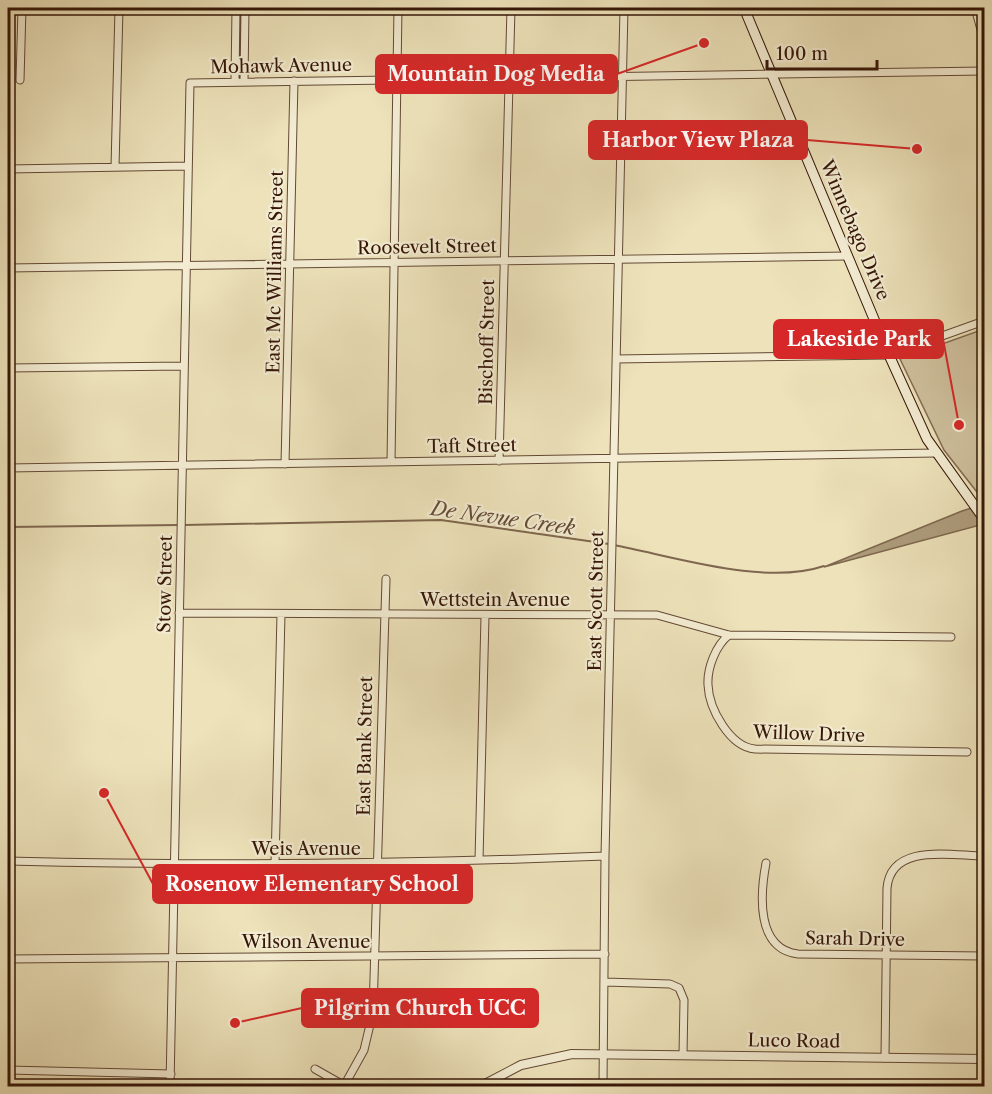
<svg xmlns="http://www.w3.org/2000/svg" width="992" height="1094" viewBox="0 0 992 1094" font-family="'Libre Caslon Text',serif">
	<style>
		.green { fill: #cebf9c; stroke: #826a52; stroke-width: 1.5 }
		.water { fill: #ae9d7d; stroke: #7e674e; stroke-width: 1.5 }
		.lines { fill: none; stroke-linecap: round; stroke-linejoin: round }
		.stream { stroke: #7e674e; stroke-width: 2 }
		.minor-casing { stroke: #634934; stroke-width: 9 }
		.tertiary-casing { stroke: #634934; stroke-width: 10 }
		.secondary-casing { stroke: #351607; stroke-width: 11 }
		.minor { stroke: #f3ecd2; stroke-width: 7 }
		.tertiary { stroke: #f3ecd2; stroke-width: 8 }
		.secondary { stroke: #f3ecd2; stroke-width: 9 }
		.labels { text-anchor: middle; stroke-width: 4.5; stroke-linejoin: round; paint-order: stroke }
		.street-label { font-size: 18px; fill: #351607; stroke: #f3ecd2 }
		.water-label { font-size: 20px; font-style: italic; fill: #654c36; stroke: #f3ecd2 }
		.leader { fill: none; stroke: #d62828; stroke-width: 2 }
		.callout-dot { fill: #d62828; stroke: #f3ecd2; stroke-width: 2 }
		.callout { fill: #d62828; stroke: #d62828; stroke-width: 2 }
		.callout-label { font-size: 20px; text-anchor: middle; font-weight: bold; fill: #fff }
	</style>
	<rect width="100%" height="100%" fill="#ede2ba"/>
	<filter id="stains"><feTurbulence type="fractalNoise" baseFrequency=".00333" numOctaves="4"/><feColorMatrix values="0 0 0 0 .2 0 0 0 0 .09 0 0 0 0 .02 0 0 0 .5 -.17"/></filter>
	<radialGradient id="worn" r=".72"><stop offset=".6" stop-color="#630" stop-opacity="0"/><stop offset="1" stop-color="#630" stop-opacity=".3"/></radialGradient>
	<path class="green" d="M984,329V501L944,450L900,359Z"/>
	<path class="water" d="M984,504V524L824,567L962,511Z"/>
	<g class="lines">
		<path class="stream" d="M184,525L441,520L609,544
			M8,527L179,525
			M614,545C676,557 765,586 824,566"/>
		<defs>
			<path id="minor" d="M975,8L984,40
				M20,80L22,8
				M235,81L236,8
				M244,81L245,8
				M115,167L119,8
				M8,169L188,166
				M8,268L848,256
				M616,359L889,355L984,321
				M8,368L184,366
				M499,461L511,8
				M391,462L398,8
				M285,464L294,81
				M8,468L936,453
				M179,613L657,615L729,635L951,637
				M729,635C716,645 707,668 708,685C709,709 730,747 755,749L967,752
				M479,860L485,616
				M8,861C207,866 406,864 605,856
				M766,863C760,895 756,949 798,954L984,956
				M275,864L281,614
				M8,959L605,954
				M605,982L670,984L679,988L684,1000L683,1055
				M885,1058L887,888C891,842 953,856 984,856
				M315,1069L345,1086
				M8,1070L171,1074
				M170,1086L190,83L984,71
				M344,1086L364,1050L373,1012L386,579
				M603,1086L605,856L624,8"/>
			<path id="tertiary" d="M481,1086L521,1065L572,1054L984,1059"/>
			<path id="secondary" d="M744,8L889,355L927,439L984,519"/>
		</defs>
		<use href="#minor" class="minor-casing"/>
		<use href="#tertiary" class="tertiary-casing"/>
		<use href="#secondary" class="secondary-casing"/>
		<use href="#minor" class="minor"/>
		<use href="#tertiary" class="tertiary"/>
		<use href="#secondary" class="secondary"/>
	</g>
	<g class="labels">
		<g class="street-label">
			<text transform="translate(281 66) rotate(-1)" y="6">Mohawk Avenue</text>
			<text transform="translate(855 230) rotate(67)" y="6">Winnebago Drive</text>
			<text transform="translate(427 247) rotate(-1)" y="6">Roosevelt Street</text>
			<text transform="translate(275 272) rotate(-89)" y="6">East Mc Williams Street</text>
			<text transform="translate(487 342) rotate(-89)" y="6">Bischoff Street</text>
			<text transform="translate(472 446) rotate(-1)" y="6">Taft Street</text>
			<text transform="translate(165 584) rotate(-89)" y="6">Stow Street</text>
			<text x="495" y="606">Wettstein Avenue</text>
			<text transform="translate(596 601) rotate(-89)" y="6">East Scott Street</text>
			<text transform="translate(809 734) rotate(2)" y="6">Willow Drive</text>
			<text transform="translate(365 746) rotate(-89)" y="6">East Bank Street</text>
			<text x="306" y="855">Weis Avenue</text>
			<text transform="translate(855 939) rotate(1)" y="6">Sarah Drive</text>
			<text x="306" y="948">Wilson Avenue</text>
			<text transform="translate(794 1041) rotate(1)" y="6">Luco Road</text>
		</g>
		<g class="water-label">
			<text transform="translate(503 518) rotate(8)" y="7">De Nevue Creek</text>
		</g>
	</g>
	<path class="leader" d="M704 43L617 74M917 149L807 140M959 425L943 339M104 793L153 884M235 1023L302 1008"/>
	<g class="callout-dot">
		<circle cx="704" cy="43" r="6"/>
		<circle cx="917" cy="149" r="6"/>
		<circle cx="959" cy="425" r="6"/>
		<circle cx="104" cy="793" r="6"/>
		<circle cx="235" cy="1023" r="6"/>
	</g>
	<g class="callout">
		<rect x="376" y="55" width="241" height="38" rx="6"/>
		<rect x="589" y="121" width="218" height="38" rx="6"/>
		<rect x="774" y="320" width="169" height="38" rx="6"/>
		<rect x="153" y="865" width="319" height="38" rx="6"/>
		<rect x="302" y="989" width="236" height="38" rx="6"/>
	</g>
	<g class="callout-label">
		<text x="496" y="81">Mountain Dog Media</text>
		<text x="698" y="147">Harbor View Plaza</text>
		<text x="859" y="346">Lakeside Park</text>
		<text x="312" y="891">Rosenow Elementary School</text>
		<text x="420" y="1015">Pilgrim Church UCC</text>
	</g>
	<rect width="992" height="1094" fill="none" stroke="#ede2ba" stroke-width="30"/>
	<rect x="9" y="9" width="974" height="1076" fill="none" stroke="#351607" stroke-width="3"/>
	<rect x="15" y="15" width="962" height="1064" fill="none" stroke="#351607" stroke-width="1.5"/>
	<path d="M767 60v9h110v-9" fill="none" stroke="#351607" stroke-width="3"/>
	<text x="776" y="60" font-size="18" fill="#351607" stroke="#f3ecd2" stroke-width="4.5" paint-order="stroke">100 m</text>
	<rect width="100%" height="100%" filter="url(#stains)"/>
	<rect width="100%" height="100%" fill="url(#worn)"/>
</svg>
